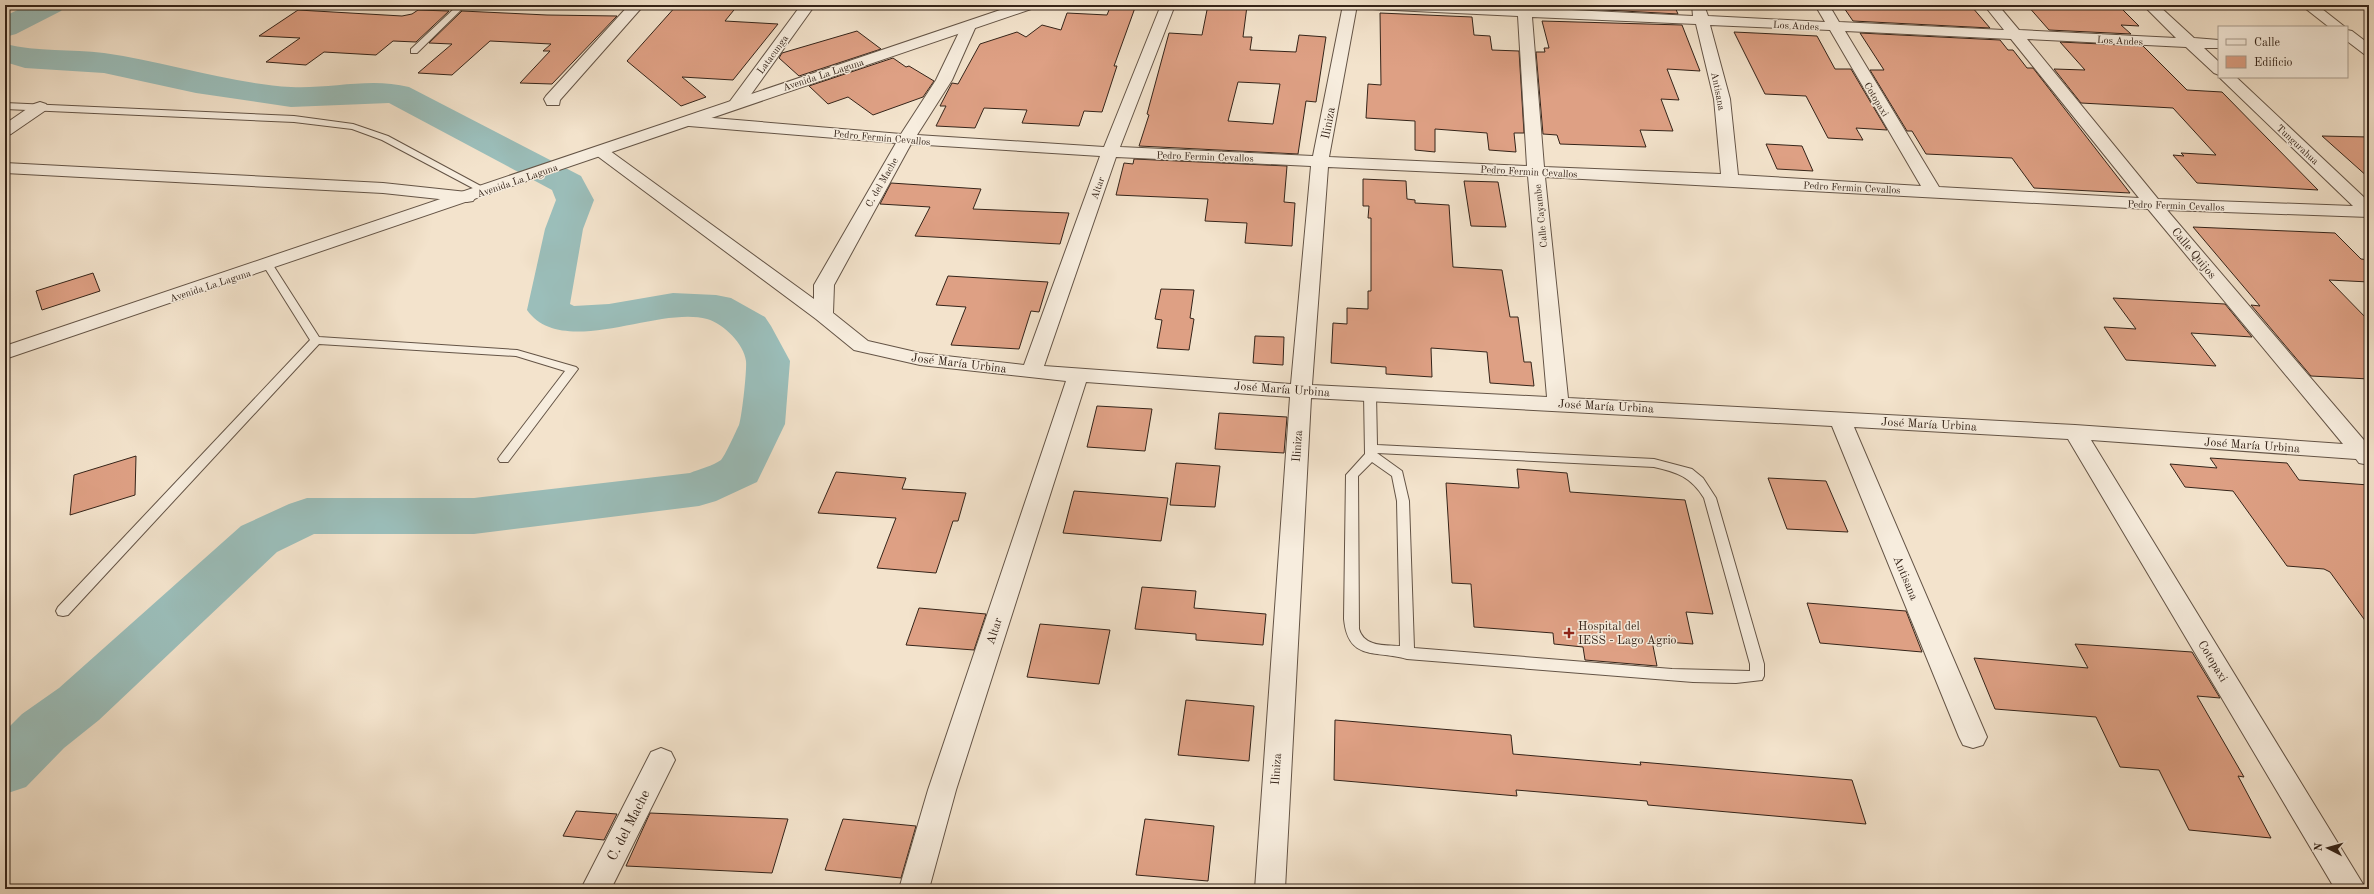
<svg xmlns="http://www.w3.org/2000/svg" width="2374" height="894" viewBox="0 0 2374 894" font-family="'Old Standard TT',serif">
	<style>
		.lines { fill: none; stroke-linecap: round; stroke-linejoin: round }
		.river { fill: #9bbeba; fill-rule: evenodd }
		.building { fill: #dea084; stroke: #352419; fill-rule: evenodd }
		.service-casing { stroke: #645446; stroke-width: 2 }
		.minor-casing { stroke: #645446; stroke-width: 2 }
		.tertiary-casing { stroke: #645446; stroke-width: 2 }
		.service { fill: #f7edde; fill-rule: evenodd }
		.minor { fill: #f7edde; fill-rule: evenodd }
		.tertiary { fill: #f7edde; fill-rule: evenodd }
		.poi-dot { fill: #8f2418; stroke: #f7edde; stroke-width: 1.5 }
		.labels { text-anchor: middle; stroke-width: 3; stroke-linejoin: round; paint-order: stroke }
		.far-street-label { font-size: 10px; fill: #352419; stroke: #f7edde }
		.street-label { font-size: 12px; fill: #352419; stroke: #f7edde }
		.poi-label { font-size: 12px; fill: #352419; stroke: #f7edde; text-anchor: start }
		.near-street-label { font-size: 14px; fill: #352419; stroke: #f7edde }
	</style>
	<rect width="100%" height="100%" fill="#f3e3cc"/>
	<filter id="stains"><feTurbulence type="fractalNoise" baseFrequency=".005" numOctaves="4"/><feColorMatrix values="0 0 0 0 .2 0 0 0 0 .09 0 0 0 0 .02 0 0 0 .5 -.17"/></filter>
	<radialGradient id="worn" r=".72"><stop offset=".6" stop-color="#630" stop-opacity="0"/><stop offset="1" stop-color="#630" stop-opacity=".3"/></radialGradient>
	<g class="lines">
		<path class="river" d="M28,5H66L61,11L16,34L5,37V16Z
			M5,44C38,52 71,49 104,53C167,62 228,83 291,87C331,89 370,77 409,87L581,176L594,200L583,229L570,304L574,306L609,304L673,293L716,295L731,298L765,317L771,326L790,361L785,424L757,482L716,501L699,506L474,534H314L277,552L99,720L64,748L26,787L5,794V731L22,714L59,688L241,526L289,504L307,498H474L690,473C699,469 713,466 721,460C725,456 736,431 739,425C742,416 747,370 746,361C744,344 724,324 707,319C659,305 562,360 527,310L545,229L556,200L552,190L389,103L291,107L196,93L104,73L25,68L5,62Z"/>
	</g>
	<path class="building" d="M677,5H738L725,21L778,24L733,80L682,77L706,97L681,106L627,61Z
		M1111,5H1136L1114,66H1117L1102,112L1084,111L1079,126L1022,123L1027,110L984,108L975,128L936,126L946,106H940L952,83L958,84L980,44L1017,32L1026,37L1042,25L1061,30L1067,13L1107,15Z
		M1208,5L1247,6L1243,37H1252L1250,50L1296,52L1299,35L1326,37L1316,102L1306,101L1298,154L1139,146L1149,115L1147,114L1169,33L1202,35ZM1238,82L1280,84L1273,124L1228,121Z
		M1586,5H1674L1678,14L1587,9Z
		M1842,5L1972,7L1990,28L1853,21Z
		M2027,5H2118L2139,26L2121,25L2131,34L2049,30Z
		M298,10L402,16L412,14L418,10L449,11L416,42L393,41L376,55L324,52L306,65L266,62L300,38L259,36Z
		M462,11L547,15L617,16L552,84L520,83L550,51H543L551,44L490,41L452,75L418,73L452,44L429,43Z
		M1380,13L1472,17L1474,35L1490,36L1492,50L1519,51L1524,133H1514L1516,152L1489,150L1487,133L1435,129V152L1415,150V121L1366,118L1368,84L1381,85Z
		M1542,21L1682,25L1700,71L1667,69L1679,100L1661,99L1673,131L1640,130L1646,147L1560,144L1557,135L1543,134L1536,52H1545L1544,48H1549Z
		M857,31L881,49L799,76L779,58L782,53Z
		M1734,32L1817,36L1835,69H1851L1887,130L1856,128L1863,140L1828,138L1806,96L1765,94Z
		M1860,33L2000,40L2008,50H2013L2027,68H2033L2130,193L2034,188L2012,158L1926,154L1912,131H1907L1870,70H1884Z
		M2060,42L2143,46L2187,90L2222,92L2318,190L2197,183L2173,155L2184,156L2181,153L2216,155L2173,108L2081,103L2054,69L2085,70Z
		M893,58L906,67L909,66L934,81L923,97L873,115L848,97L828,104L809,86Z
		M2322,136L2369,137V178Z
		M1766,144L1802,146L1813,171L1777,169Z
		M1134,159L1287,166L1284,202L1295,203L1292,246L1245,243L1247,223L1205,221L1208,199L1116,195L1124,163L1133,164Z
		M1363,179L1406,181L1407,199L1415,200V203L1449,205L1453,267L1502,270L1510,317H1518L1524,362H1531L1534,386L1490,383L1487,352L1431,348L1432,377L1386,374V367L1331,363L1333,323L1347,324V308L1368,309V291H1371V218H1368L1369,206H1363Z
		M1464,181L1498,182L1506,227L1471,226Z
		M891,183L981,189L973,209L1069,213L1060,244L915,236L930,207L880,204Z
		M2193,227L2335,233L2361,259L2369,260V282L2329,280L2369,321V379L2311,376L2251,305L2260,306Z
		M93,273L100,291L42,310L36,291Z
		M948,276L1048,282L1039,312L1031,311L1019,349L951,345L966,307L936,305Z
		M1161,289L1194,290L1190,318L1194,319L1189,350L1157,348L1162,320L1155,319Z
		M2113,298L2225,304L2252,337L2191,333L2216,366L2126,360L2104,327L2136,329Z
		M1255,336L1284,337L1283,365L1253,363Z
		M1097,406L1152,409L1145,451L1087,447Z
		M1219,413L1287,417L1284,453L1215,449Z
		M136,456L135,495L70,515L74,475Z
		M2210,458L2287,463L2299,480L2369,485V626L2330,572L2324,569L2287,566L2233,491L2185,487L2170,464L2217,468Z
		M1176,463L1220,466L1215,507L1170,505Z
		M1517,469L1567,473L1570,492L1685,500L1713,614L1686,612L1693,644L1652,641L1657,666L1585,660L1583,647L1554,644L1553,633L1474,627L1471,584L1452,583L1446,483L1519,488Z
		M836,472L906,478L902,489L966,493L958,521H953L936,573L877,568L896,518L818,513Z
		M1768,478L1826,481L1848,532L1787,529Z
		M1074,491L1168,498L1161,541L1063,533Z
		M1142,587L1196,591L1194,608L1266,614L1263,645L1196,640V634L1135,629Z
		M1807,603L1906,611L1922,652L1820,643Z
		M919,608L986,614L974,650L906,645Z
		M1040,624L1110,630L1099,684L1027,677Z
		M2075,644L2192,652L2220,698L2197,696L2244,777L2238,776L2271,838L2189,830L2159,770L2120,767L2096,717L1995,709L1974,658L2088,668Z
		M1186,700L1254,706L1249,761L1178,755Z
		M1335,720L1511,735L1513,754L1641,765L1640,762L1852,780L1866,824L1648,805L1647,801L1516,790L1517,796L1334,780Z
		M576,811L617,814L604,840L563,836Z
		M650,813L788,819L772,873L626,866Z
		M843,819L916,826L901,878L825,870Z
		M1145,819L1214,826L1208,881L1136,875Z"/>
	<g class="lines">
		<defs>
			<path id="service" d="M384,5H393L386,9L382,7Z
				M458,5H466L417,53H411V49Z
				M5,103L294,116L353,124L388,136L490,191L485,194L482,193L382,140L352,129L294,122L5,109Z
				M268,262L273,265L319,337L517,350L576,367L578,369L508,462H500L498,459L500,456L565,371L516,356L319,344L68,615L63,616L58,615L56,611L58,607L310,340L263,265Z
				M1370,390L1376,394L1377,445L1654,459L1692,469L1703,478L1716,498L1764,664V676L1762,680L1736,683L1693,682L1407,659C1377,650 1348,662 1344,619L1346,475L1365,454L1364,394ZM1377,453L1654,467C1677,472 1691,477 1704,498L1750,664V671L1672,669L1414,648L1409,501L1402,471ZM1372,462L1392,476L1397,501L1400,646C1385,645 1364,647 1359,629L1358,476Z"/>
			<path id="minor" d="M629,5H644L560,100L559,105H547L544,99L546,96Z
				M801,5H815L742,107H730L728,104Z
				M1161,5H1175L1120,147L1313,156L1343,5H1357L1329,157L1527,166L1518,16L1373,9L1366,5L1517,7V5H1531V8L1693,16L1692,5H1704L1708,16L1825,22L1815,5H1829L1839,22L2004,30L1984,5H1998L2019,30L2176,38L2143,5H2158L2194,38L2219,40V48H2204L2219,62V75L2214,73L2186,47L2027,39L2158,199L2353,206L2219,77H2236L2369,202V217L2167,210L2369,446V465L2359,463L2356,459L2091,440L2366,889H2335L2068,439L1854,427L1987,737L1983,745L1973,748L1963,745L1959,737L1832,426L1311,398L1285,889H1255L1290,397L1086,382L956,790L929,889H899L928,790L1066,381L920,365L854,350L816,319L592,152L594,148H606L814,299V285L896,143L689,126L683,124L681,121L683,118L689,116L901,134L936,80L962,26L969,22L976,26L952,80L917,135L1104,147ZM1532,17L1696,24L1714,99L1721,174L1544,167ZM1710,25L1830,30L1921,186L1738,175L1730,99ZM1845,31L2011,39L2139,198L1939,187ZM911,144L1100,156L1024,365L920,353L868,341L833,313L834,285ZM1116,157L1311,166L1291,384L1044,366ZM1328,167L1528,176L1547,397L1312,385ZM1545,177L2148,209L2343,444L2075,425L1568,398Z
				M2301,5H2317L2345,27H2329Z
				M2347,30L2352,31L2369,44V55L2364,54L2347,41Z
				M40,102L46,104L48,107L46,110L11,134L5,136V124L34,104Z
				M5,163L383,183L467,192L473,193L476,197L473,201L467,202L383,193L5,173Z
				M661,748L671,752L675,760L611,889H581L651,752Z"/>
			<path id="tertiary" d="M1015,5H1036L1034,8L5,359V346Z"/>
		</defs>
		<use href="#service" class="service-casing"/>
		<use href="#minor" class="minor-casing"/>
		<use href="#tertiary" class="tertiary-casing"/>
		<use href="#service" class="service"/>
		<use href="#minor" class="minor"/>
		<use href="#tertiary" class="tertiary"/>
	</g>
	<path class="poi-dot" d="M1567 627h4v4h4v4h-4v4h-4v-4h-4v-4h4z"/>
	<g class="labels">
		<g class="far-street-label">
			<text transform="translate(1796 25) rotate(3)" y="4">Los Andes</text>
			<text transform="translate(2120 40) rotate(3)" y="4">Los Andes</text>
			<text transform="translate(772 54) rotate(-54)" y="4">Latacunga</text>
			<text transform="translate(823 74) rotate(-18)" y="4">Avenida La Laguna</text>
			<text transform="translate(1719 91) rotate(79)" y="4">Antisana</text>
			<text transform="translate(1877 99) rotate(59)" y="4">Cotopaxi</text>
			<text transform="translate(882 137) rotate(5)" y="4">Pedro Fermin Cevallos</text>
			<text transform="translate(2298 144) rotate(43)" y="4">Tungurahua</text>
			<text transform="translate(1205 156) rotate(2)" y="4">Pedro Fermin Cevallos</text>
			<text transform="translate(1529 171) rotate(3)" y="4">Pedro Fermin Cevallos</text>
			<text transform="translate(517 180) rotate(-19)" y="4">Avenida La Laguna</text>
			<text transform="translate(881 182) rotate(-60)" y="4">C. del Mache</text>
			<text transform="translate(1852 187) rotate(3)" y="4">Pedro Fermin Cevallos</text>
			<text transform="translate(1097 188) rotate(-71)" y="4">Altar</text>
			<text transform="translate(2176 205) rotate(2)" y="4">Pedro Fermin Cevallos</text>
			<text transform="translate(1540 216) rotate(-96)" y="4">Calle Cayambe</text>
			<text transform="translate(210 285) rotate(-18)" y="4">Avenida La Laguna</text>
		</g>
		<g class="street-label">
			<text transform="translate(1328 123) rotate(-79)" y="4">Iliniza</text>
			<text transform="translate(2194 253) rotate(50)" y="4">Calle Quijos</text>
			<text transform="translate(959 363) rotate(7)" y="4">José María Urbina</text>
			<text transform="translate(1282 389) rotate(4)" y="4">José María Urbina</text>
			<text transform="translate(1606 406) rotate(3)" y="4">José María Urbina</text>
			<text transform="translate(1929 424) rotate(3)" y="4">José María Urbina</text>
			<text transform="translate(2252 445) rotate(4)" y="4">José María Urbina</text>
			<text transform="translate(1297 446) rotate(-86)" y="4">Iliniza</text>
			<text transform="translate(1906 578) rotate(67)" y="4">Antisana</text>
			<text transform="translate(994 631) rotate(-72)" y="4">Altar</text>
			<text transform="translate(2213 661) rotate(59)" y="4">Cotopaxi</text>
			<text transform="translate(1276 769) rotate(-86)" y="4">Iliniza</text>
		</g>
		<g class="poi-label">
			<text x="1578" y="630">Hospital del<tspan x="1578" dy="14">IESS - Lago Agrio</tspan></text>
		</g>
		<g class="near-street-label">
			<text transform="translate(628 825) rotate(-63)" y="5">C. del Mache</text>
		</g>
	</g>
	<rect width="2374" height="894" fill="none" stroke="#f3e3cc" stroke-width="20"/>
	<rect x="6" y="6" width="2362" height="882" fill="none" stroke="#352419" stroke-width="2"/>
	<rect x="10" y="10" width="2354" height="874" fill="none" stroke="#352419"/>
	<rect x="2218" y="26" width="130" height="52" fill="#f7edde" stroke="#a99d8f"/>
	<rect x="2226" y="39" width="20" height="6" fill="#f7edde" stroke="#a99d8f"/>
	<text x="2254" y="46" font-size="12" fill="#352419">Calle</text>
	<rect x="2226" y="56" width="20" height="12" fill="#dea084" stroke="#a99d8f"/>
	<text x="2254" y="66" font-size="12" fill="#352419">Edificio</text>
	<g transform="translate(2328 848) rotate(276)" stroke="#f7edde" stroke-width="3" paint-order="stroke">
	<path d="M0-3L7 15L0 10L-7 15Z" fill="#352419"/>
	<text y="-6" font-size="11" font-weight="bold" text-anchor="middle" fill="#352419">N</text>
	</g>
	<rect width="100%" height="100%" filter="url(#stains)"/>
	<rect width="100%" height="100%" fill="url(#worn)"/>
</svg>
